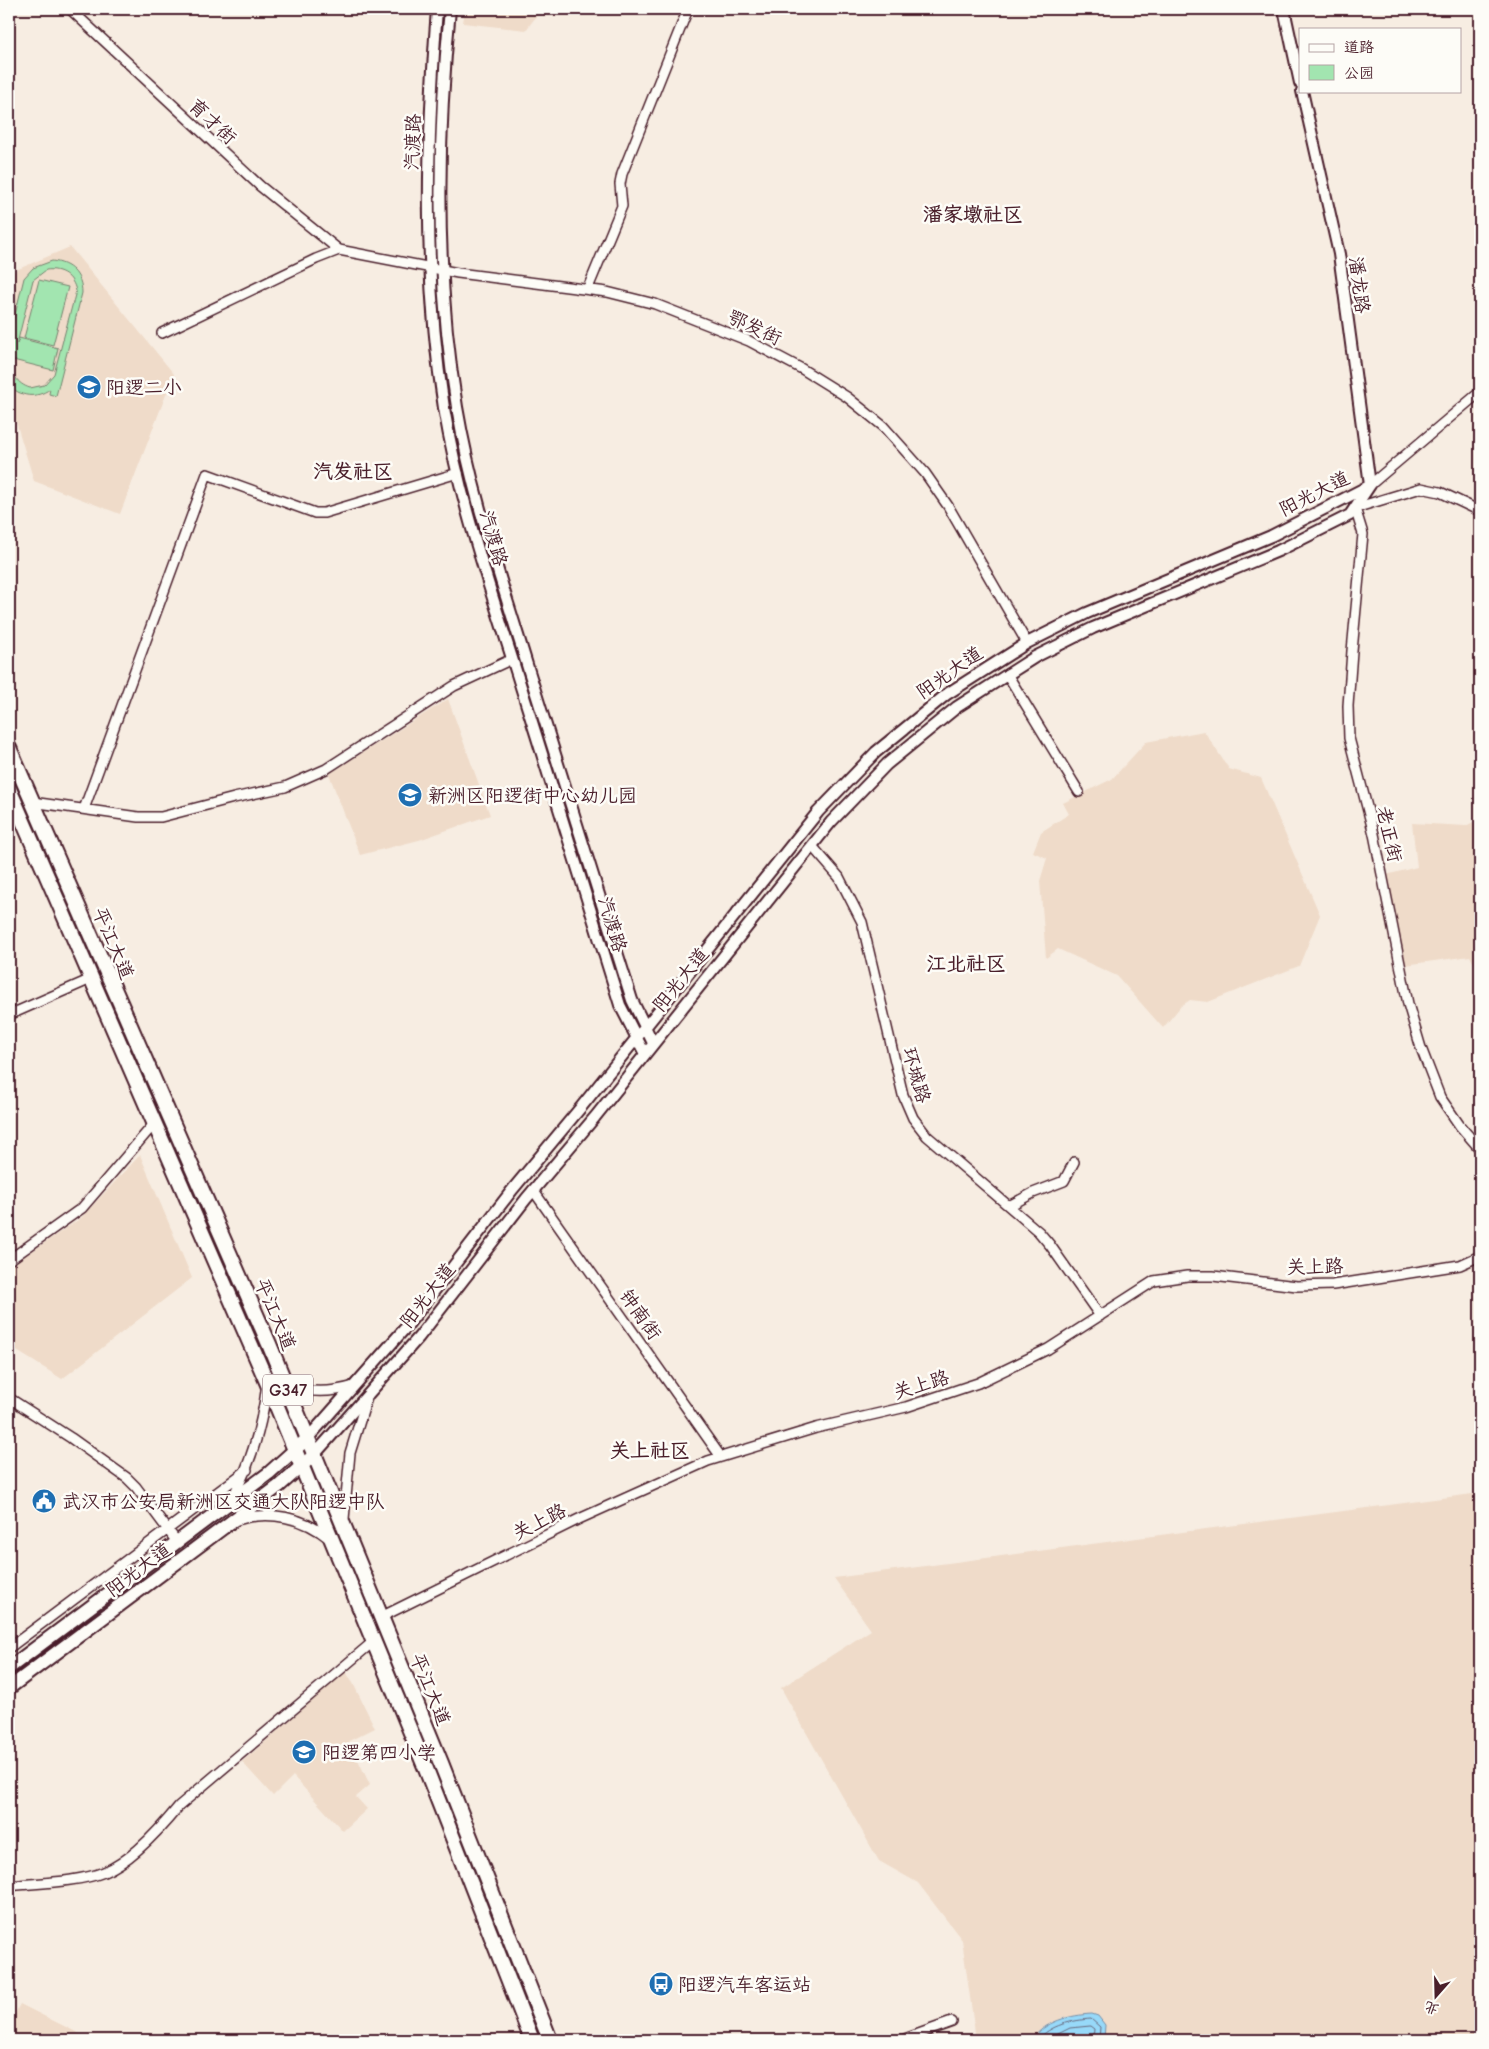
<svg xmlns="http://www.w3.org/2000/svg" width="1489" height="2049" viewBox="0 0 1489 2049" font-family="'Comic Neue','LXGW WenKai TC',sans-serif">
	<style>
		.built { fill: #efdbc9 }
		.green { fill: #a2e5b0; stroke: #76826e; fill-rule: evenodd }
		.water { fill: #97d9f9; stroke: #788fa7 }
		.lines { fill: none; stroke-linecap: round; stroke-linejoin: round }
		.shore { stroke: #69697d; stroke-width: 1 }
		.minor-casing { stroke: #4a1f2b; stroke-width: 12 }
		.tertiary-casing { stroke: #4a1f2b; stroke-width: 14 }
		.secondary-casing { stroke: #4a1f2b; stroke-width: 16 }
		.trunk-casing { stroke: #4a1f2b; stroke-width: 18 }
		.minor { stroke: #fdfcf7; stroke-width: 9 }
		.tertiary { stroke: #fdfcf7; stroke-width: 10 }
		.secondary { stroke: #fdfcf7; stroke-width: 12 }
		.trunk { stroke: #fdfcf7; stroke-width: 14 }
		.labels { text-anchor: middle; stroke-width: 5; stroke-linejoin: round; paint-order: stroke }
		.shield { fill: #fdfcf7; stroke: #806168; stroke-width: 1 }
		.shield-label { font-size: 18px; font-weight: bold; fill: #4a1f2b }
		.street-label { font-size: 19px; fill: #4a1f2b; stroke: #fdfcf7 }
		.poi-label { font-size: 19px; fill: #4a1f2b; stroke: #fdfcf7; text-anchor: start }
		.neighbourhood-label { font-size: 20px; font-weight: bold; fill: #4a1f2b; stroke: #fdfcf7 }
	</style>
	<rect width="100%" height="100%" fill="#f7ede2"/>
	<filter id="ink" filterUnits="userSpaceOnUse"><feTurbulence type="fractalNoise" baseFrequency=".02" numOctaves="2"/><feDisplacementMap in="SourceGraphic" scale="10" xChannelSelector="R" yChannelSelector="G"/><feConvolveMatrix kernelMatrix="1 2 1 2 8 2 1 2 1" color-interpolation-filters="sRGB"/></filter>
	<g filter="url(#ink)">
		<path class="built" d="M465,9H545L541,10L526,30L463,23Z
			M70,247L174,374L120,514L34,481L9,399V273Z
			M448,699L490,815L419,840L360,855L329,774Z
			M1204,731L1229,769L1261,778L1320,915L1299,966L1208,1002L1190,1000L1181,1006L1163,1028L1117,976L1058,949L1046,958L1040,881L1047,858L1033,852L1041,832L1069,814L1063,803L1112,779L1146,742Z
			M1480,806V975L1470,956L1405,965L1386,875L1417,867L1412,823L1466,826L1477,820Z
			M140,1155L192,1278L62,1379L9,1346V1267L81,1218Z
			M1480,1493V2040H976L962,1940L918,1883L879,1861L781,1688L871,1630L834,1578Z
			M345,1672L351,1679L375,1728L349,1741L370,1785L356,1797L367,1809L343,1831L293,1776L273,1796L242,1762Z
			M20,2004L92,2040H9V2025Z"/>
		<path class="green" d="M52,261C70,263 82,274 82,293L56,396L49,394L50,389C36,399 20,397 9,385V339L24,278L33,268ZM46,270C61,268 73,276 76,291L54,374L44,385L30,388C17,384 10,373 13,360L53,370L58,348L19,338L17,344L33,280Z
			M39,280L68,287L53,345L24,338Z"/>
		<path class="water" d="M1092,2014L1098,2016L1105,2025L1104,2040H1032C1044,2021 1071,2015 1092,2014Z"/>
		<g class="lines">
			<path class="shore" d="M1038,2040C1049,2025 1074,2020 1091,2019L1100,2027L1099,2040
				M1046,2040L1070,2028L1090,2026L1094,2029L1093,2040"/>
			<defs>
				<path id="minor" d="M70,9L260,186L339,250L458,273L607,292L655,304L749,341L802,369L847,397L883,426L925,473L948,506L1027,643
					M588,288L622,206L620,184L622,174L688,9
					M162,333L316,259L339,250
					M1370,485L1480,392
					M1480,511L1440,492L1421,488L1355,508L1363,534L1352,651L1348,706L1349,738L1374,834L1408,1004L1421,1048L1440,1097L1460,1126L1480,1149
					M1007,674L1079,792
					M32,802L138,817H161L234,798L285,787L326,769L454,686L512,659
					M84,809L207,474L315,513H324L458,473
					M812,846L839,877L862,922L903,1095L913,1118L927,1136L1039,1232L1050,1245L1100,1316
					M9,1015L91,979
					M533,1190L721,1457
					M1009,1206L1033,1193L1064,1181L1074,1162
					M9,1260L82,1208L154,1124
					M286,1385C309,1394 331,1393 354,1386
					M9,1398L71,1438L127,1478L136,1487L177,1542
					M231,1500C252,1463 262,1426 267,1384
					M344,1519L350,1453L367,1398
					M237,1520C269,1510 304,1517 330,1539
					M381,1617L579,1519L708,1461L816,1428L906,1407L978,1383L1048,1349L1154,1281L1187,1276H1213L1297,1286L1333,1285L1460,1265L1480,1256
					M9,1648L247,1470
					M9,1886C36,1883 80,1882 104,1872C132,1861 161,1828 179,1806L374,1641
					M902,2040L952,2022"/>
				<path id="tertiary" d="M437,9C427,142 423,276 444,408C459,498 489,585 516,671C551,782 585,893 620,1005L645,1054
					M450,9C437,140 435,276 457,407C472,496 502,582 528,668C563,778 597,889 632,1000L653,1043
					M1284,9L1300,83
					M1302,91L1339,254L1370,485
					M308,1438L407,1326L513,1189L582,1106L818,812L876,752L947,694L1027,643L1087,613L1271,536L1367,487
					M315,1454L419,1337L526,1199L595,1117L831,822L887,764L957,707L1035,657L1093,628L1278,551L1350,515L1370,485"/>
				<path id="secondary" d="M9,1668L269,1473L308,1438
					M9,1688L279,1486L315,1454"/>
				<path id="trunk" d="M9,748L269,1344L441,1763L550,2040
					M9,789L267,1382L426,1769L532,2040"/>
			</defs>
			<use href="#minor" class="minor-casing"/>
			<use href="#tertiary" class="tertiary-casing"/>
			<use href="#secondary" class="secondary-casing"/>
			<use href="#trunk" class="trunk-casing"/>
			<use href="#minor" class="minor"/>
			<use href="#tertiary" class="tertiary"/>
			<use href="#secondary" class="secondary"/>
			<use href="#trunk" class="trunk"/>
		</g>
	</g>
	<defs>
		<symbol id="school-disc" viewBox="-11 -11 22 22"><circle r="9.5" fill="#1f6fb2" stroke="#fdfcf7"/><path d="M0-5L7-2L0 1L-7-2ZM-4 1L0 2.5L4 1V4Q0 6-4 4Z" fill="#fff"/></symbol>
		<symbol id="civic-disc" viewBox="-11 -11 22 22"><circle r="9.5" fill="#1f6fb2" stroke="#fdfcf7"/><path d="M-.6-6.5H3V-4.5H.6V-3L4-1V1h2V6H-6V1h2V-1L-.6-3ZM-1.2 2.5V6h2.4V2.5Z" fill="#fff"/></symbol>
		<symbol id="bus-disc" viewBox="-11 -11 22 22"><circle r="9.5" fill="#1f6fb2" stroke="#fdfcf7"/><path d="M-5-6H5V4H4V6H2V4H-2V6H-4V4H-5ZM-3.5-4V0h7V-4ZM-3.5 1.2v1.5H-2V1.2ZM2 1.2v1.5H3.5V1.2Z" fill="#fff"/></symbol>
	</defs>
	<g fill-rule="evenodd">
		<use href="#school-disc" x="75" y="373" width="28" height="28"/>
		<use href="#school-disc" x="396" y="781" width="28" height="28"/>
		<use href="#civic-disc" x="30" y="1487" width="28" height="28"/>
		<use href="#school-disc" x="290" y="1738" width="28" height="28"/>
		<use href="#bus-disc" x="647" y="1970" width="28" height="28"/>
	</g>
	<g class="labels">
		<rect class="shield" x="263" y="1374.5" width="50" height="31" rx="4"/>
		<g class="shield-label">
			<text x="288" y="1396">G347</text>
		</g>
		<g class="street-label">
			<text transform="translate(213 121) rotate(43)" y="7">育才街</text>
			<text transform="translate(412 142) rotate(-88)" y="7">汽渡路</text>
			<text transform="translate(1360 285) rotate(83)" y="7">潘龙路</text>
			<text transform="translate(755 327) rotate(25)" y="7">鄂发街</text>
			<text transform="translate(1314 493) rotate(-27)" y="7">阳光大道</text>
			<text transform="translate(494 538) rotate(74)" y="7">汽渡路</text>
			<text transform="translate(949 672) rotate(-35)" y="7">阳光大道</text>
			<text transform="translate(1390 834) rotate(77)" y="7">老正街</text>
			<text transform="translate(613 924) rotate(73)" y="7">汽渡路</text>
			<text transform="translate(114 943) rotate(67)" y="7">平江大道</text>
			<text transform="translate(680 979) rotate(-51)" y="7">阳光大道</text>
			<text transform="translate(917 1075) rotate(74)" y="7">环城路</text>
			<text transform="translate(1315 1266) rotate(-1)" y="7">关上路</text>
			<text transform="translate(427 1295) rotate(-52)" y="7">阳光大道</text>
			<text transform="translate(276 1314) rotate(67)" y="7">平江大道</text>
			<text transform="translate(641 1314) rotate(55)" y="7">钟南街</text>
			<text transform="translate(921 1384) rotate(-17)" y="7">关上路</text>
			<text transform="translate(539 1521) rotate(-27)" y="7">关上路</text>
			<text transform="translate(138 1569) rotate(-37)" y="7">阳光大道</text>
			<text transform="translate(431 1689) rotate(68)" y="7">平江大道</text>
		</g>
		<g class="poi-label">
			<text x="106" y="394">阳逻二小</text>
			<text x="428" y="802">新洲区阳逻街中心幼儿园</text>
			<text x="62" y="1508">武汉市公安局新洲区交通大队阳逻中队</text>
			<text x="322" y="1759">阳逻第四小学</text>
			<text x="678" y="1991">阳逻汽车客运站</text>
		</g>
		<g class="neighbourhood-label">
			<text x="973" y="221">潘家墩社区</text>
			<text x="353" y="478">汽发社区</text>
			<text x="966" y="970">江北社区</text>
			<text x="650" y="1457">关上社区</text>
		</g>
	</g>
	<rect width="1489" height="2049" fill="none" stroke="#fdfcf7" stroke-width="30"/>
	<rect x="15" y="15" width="1459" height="2019" fill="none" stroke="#4a1f2b" stroke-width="2" filter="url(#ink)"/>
	<rect x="1299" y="28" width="162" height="65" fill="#fdfcf7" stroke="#b5a4a5"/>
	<rect x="1309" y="44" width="25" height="8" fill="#fdfcf7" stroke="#b5a4a5"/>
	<text x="1344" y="52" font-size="15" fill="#4a1f2b">道路</text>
	<rect x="1309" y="65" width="25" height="15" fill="#a2e5b0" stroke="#b5a4a5"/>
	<text x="1344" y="78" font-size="15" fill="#4a1f2b">公园</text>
	<g transform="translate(1436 1996) rotate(200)" stroke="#fdfcf7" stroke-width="4" paint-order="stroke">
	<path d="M0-4L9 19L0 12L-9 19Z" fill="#4a1f2b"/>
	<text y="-8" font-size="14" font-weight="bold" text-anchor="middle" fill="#4a1f2b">北</text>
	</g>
</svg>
